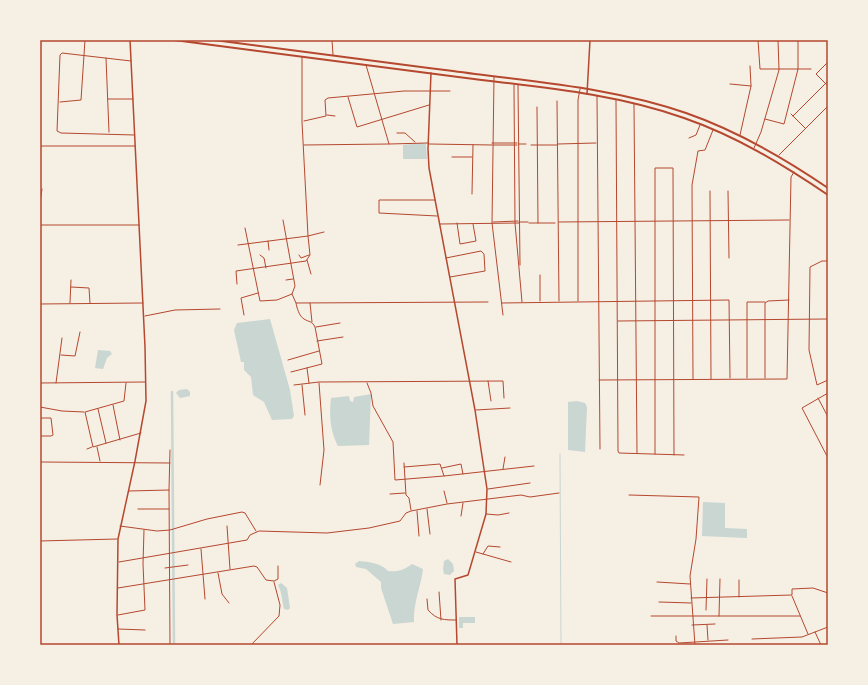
<svg xmlns="http://www.w3.org/2000/svg" width="868" height="685" viewBox="0 0 868 685" font-family="Karla,sans-serif">
	<style>
		.water { fill: #c9d6d2 }
		.lines { fill: none; stroke-linecap: round; stroke-linejoin: round }
		.stream { stroke: #c9d6d2; stroke-width: 1 }
		.canal { stroke: #c9d6d2; stroke-width: 2.5 }
		.minor { stroke: #b5482f; stroke-width: 1 }
		.tertiary { stroke: #b5482f; stroke-width: 1.5 }
		.trunk { stroke: #b5482f; stroke-width: 2 }
		.neatline { fill: none; stroke: #b5482f; stroke-width: 1.5 }
	</style>
	<rect width="100%" height="100%" fill="#f6efe4"/>
	<path class="water" d="M420,143L426,144L427,159H403V145Z
		M270,319L290,390L294,416L292,419L272,420L264,402L253,395L251,377L244,370V362H241L234,330L237,323Z
		M98,350L110,351L112,354L107,358L103,369L95,368Z
		M187,389L190,392V396L180,398L176,393L179,390Z
		M371,394L369,445L338,446C330,431 329,414 331,398L349,396L350,401L353,402L354,397Z
		M577,401L585,403L587,407L585,452L568,450V402Z
		M703,502L725,503V528L747,529V538L702,536Z
		M448,559L453,564L454,571L450,575L444,574L443,569L444,561Z
		M359,561C369,562 381,563 388,571C398,572 404,570 412,564L423,569C421,587 413,603 414,622L393,624L381,588V582L366,569L356,567L355,564Z
		M281,583L287,588L290,608L288,610L284,609C282,601 282,592 278,585Z
		M459,617H475V623H463V628H459Z"/>
	<g class="lines">
		<path class="stream" d="M560,454L561,645"/>
		<path class="canal" d="M172,392L174,645"/>
		<path class="minor" d="M332,40L333,55
			M758,40L760,69H811
			M106,58L109,132
			M131,61L62,53L60,55L57,131L61,133L134,135
			M828,62L816,74L828,86
			M366,65L389,144L428,143
			M494,77L492,223L503,315
			M730,84L751,86
			M514,85L515,223L522,302
			M518,85L520,265
			M597,96L600,449
			M348,97L357,127L429,105
			M108,99H133
			M616,100L618,451L619,453L684,455
			M557,101L559,301
			M60,102L81,100L85,40
			M634,104L637,453
			M537,107L538,223
			M791,114L805,128
			M327,115L335,116
			M793,116L828,81
			M765,119L784,124L798,69V40
			M304,121L326,116L325,100L328,98L404,91H450
			M397,133H405L415,142
			M740,135L751,86L750,66
			M689,138L696,135L700,125
			M492,143H517
			M429,144L492,145
			M519,144H526
			M558,144L596,143
			M304,145L389,144
			M493,145H517
			M531,145H557
			M40,146H135
			M754,148L761,132L779,70L778,40
			M779,155L828,106
			M452,157H472
			M710,191L711,379
			M728,191L729,258
			M472,194L473,145
			M435,200H379V213L437,216
			M40,203L42,189
			M493,222L518,221
			M519,222H528
			M559,222L789,220
			M457,223L460,244L476,241L473,224
			M529,223H555
			M440,224L519,223
			M40,225H139
			M245,228L260,301L277,300L292,294L295,286L283,220
			M268,241L269,250
			M238,245L308,236L302,122V57
			M260,255L264,258L266,268
			M299,255L301,258L309,255
			M446,258L481,251L484,254L485,271L450,277
			M307,260L311,274
			M828,261H822L810,267L809,350L817,385L828,380
			M540,275V301
			M286,280L293,279
			M237,284L236,271L306,261L310,255L308,236L324,232
			M71,287L89,288L90,303
			M292,294L296,303L488,302
			M578,301V100L580,89
			M70,303L71,280
			M310,303L312,322
			M502,303L729,300L730,378
			M40,304L143,303
			M244,315L241,298L258,293
			M145,316L175,310L220,309
			M618,321L828,319
			M316,327L340,323
			M317,341L343,337
			M61,355L75,356L80,332
			M288,360L319,351
			M307,368L309,383
			M291,372L322,364L315,327C312,321 309,322 304,319C299,316 297,308 296,303
			M747,378V302H765
			M765,378V303L768,301L789,300
			M693,379L692,185L698,151L705,150L713,130
			M599,380L787,379L791,177L794,172
			M488,381L491,401
			M40,383L145,382
			M56,383L62,338
			M126,383L124,401L85,412L93,447L141,433
			M319,383L324,450L320,485
			M367,383L371,393L373,406L393,442L395,480L444,476
			M294,385L319,382L503,381L504,398
			M302,385L305,415
			M828,393L802,408L828,458
			M818,398L828,417
			M113,405L120,440
			M40,407L62,411L84,412
			M98,409L106,443
			M476,410L510,408
			M40,418H51L53,435L51,436H40
			M97,447L100,461
			M87,449L92,447
			M655,454V168H673L674,455
			M40,462L170,463
			M404,463L406,495L409,498L411,510
			M404,467L440,464L444,476L534,466
			M442,468L461,464L463,474
			M503,469L505,457
			M488,489L530,483
			M169,490L170,450
			M129,491L169,490L170,645
			M444,491L447,503
			M390,494L405,493
			M629,495L699,497L696,539L690,576L695,645
			M138,509H169
			M427,509L430,534
			M417,511L419,536
			M486,514L498,515L509,513
			M461,516L463,503
			M120,526L157,531L170,530L207,519L242,512L245,513L256,531
			M227,526L230,569
			M40,541L117,539
			M201,549L205,599
			M476,552L511,562
			M483,554L488,546L500,547
			M119,562L247,540L250,535L259,531L327,533L369,528L400,521L406,513L411,511L447,504L521,495L530,497L559,493
			M165,568L188,565
			M218,573L222,594L229,603
			M739,580V597
			M657,582L690,584
			M118,588L254,566L257,567L266,580L274,581L278,579V566
			M439,592L441,620
			M792,596L808,634
			M691,598L792,595V589L813,588L828,593
			M427,599L428,610C437,620 444,620 456,620
			M659,602L691,603
			M706,610L707,579
			M118,615L145,610L143,564L144,530
			M651,616H800
			M719,616L720,579
			M692,625L715,624
			M707,625L708,640
			M118,629L145,630
			M815,632L821,645
			M676,636V641L679,643L728,640
			M752,639L802,637L828,627
			M251,645L279,616L280,605L274,582"/>
		<path class="tertiary" d="M431,73L428,149L429,168L475,410L487,489L486,514L468,575L455,579L457,645
			M587,94L590,40
			M119,645L117,615L118,539L135,461L146,401L145,347L130,40"/>
		<path class="trunk" d="M174,40C271,53 368,65 466,78C538,87 614,93 684,118C736,136 782,164 828,195
			M214,40C293,50 373,61 453,71C531,82 612,87 686,113C738,131 784,158 828,188"/>
	</g>
	<rect width="868" height="685" fill="none" stroke="#f6efe4" stroke-width="82"/>
	<rect x="41" y="41" width="786" height="603" class="neatline"/>
</svg>
